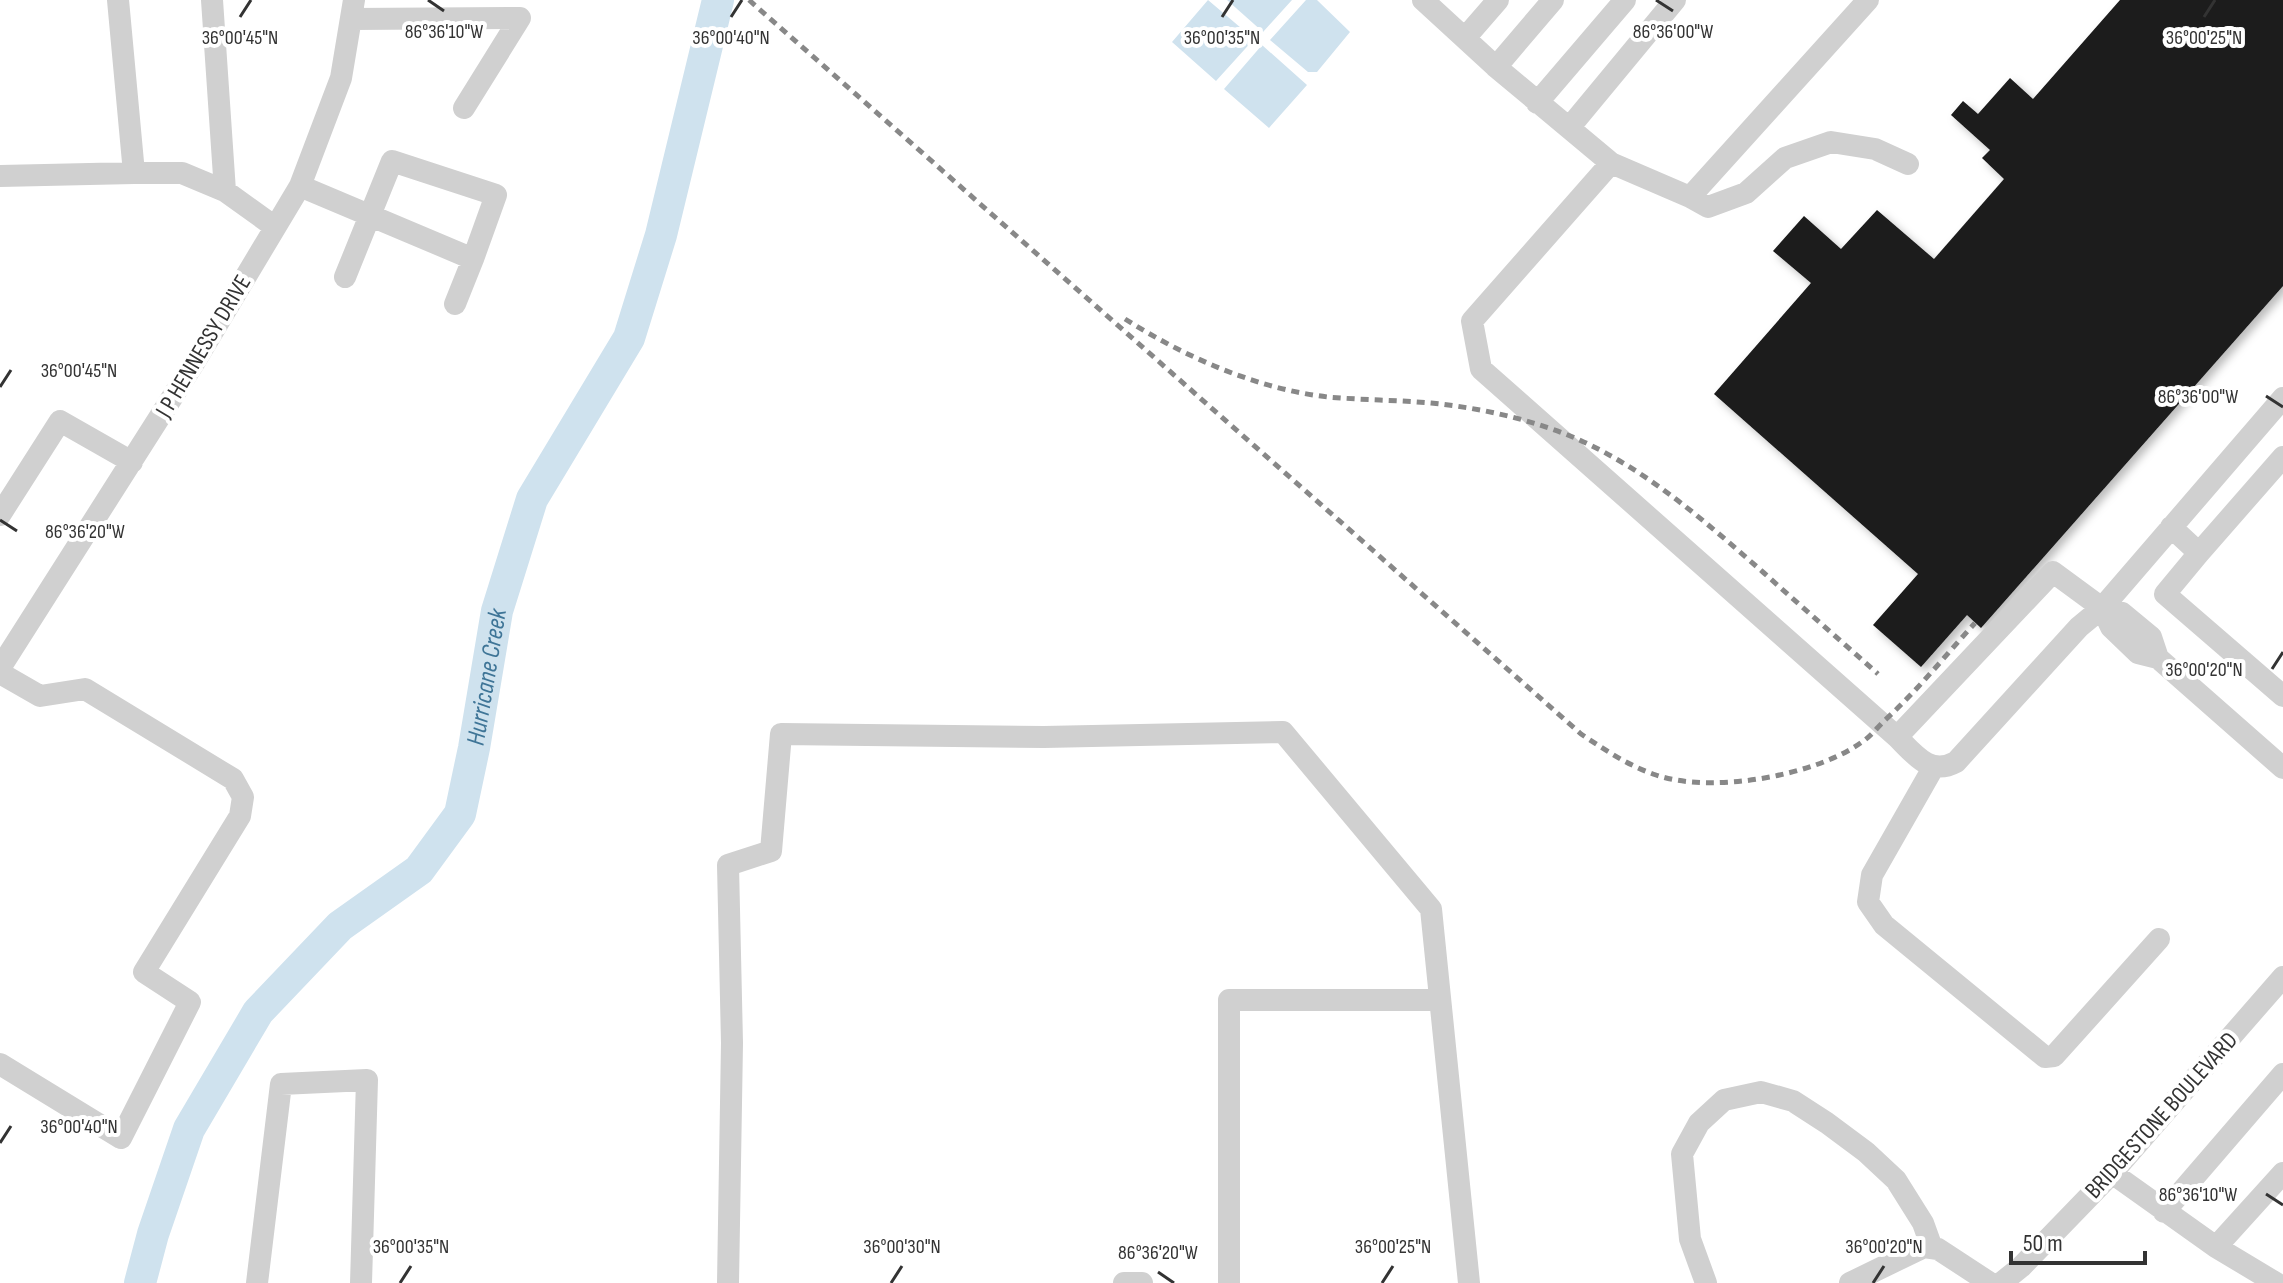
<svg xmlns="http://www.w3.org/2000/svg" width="2283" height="1283" viewBox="0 0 2283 1283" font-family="'Sofia Sans Condensed',sans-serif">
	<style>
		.water { fill: #cfe2ee }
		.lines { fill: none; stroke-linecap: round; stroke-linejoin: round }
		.river { stroke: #cfe2ee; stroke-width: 32 }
		.building { fill: #1a1a1a; filter: url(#shadow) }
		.minor { stroke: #d0d0d0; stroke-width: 22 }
		.rail { stroke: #888; stroke-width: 5; stroke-dasharray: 8 6; stroke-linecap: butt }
		.ticks { fill: none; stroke: #333; stroke-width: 3 }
		.labels { text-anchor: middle; stroke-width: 8; stroke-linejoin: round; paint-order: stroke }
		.street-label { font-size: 24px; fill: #333; stroke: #fff }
		.water-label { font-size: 26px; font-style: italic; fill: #3f7597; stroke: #fff }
		.ticks-label { font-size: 20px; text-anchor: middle; fill: #333; stroke: #fff; stroke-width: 8; stroke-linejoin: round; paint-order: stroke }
	</style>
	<defs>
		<filter id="shadow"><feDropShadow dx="4.5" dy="4.5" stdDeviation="4" flood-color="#0004"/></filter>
	</defs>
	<rect width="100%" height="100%" fill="#fff"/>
	<path class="water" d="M1208,0L1254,39L1216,81L1172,42Z
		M1227,0H1292L1263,32Z
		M1306,0H1317L1350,32L1317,72H1308L1270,40Z
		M1262,45L1307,85L1269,128L1224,89Z"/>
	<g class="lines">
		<path class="river" id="s1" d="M140,1283L153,1234L189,1129L258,1012L340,926L419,870L460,814L474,748L497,611L532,499L629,338L661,235L718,0"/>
	</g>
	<path class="building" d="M2120,0H2283V286L1981,628L1967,615L1921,667L1873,625L1918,574L1714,394L1811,283L1773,251L1804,216L1841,249L1877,210L1934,259L2004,179L1982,158L1990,150L1951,115L1963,101L1978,114L2010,78L2033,99Z"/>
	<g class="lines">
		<path class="minor" d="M118,0L134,173
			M212,0L225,191
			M1423,0L1496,67
			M1553,0L1496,67L1611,163L1472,321L1481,369L1897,737L2053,572L2102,608L2122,613L2151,637L2158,658
			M351,19L520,18L464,108
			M1465,38L1498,0
			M1537,103L1625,0
			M1569,128L1675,0
			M1611,163L1690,197L1868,0
			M0,176L134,173H182L225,191L275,227
			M300,186L473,259L496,195L392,161L345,277
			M1690,197L1708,207L1746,193L1785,158L1831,142L1875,149L1908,164
			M455,304L473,259
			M0,515L60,421L132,462
			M2171,527L2199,553L2165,594L2283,696
			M2199,553L2283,457
			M2102,608L2111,627L2138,653L2158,658L2283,768
			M0,668L194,363L300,186L341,78L354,0
			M0,673L40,696L85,689L233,779L243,797L240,816L144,972L190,1002L121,1138L0,1064
			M1897,737C1915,755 1930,776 1956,762L2079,627L2102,608L2283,398
			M1933,768L1872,875L1868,902L1884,925L2045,1057L2054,1056L2159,939
			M2112,1173L2216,1247L2283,1173
			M2164,1212L2283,1074
			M2216,1247L2276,1283
			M257,1283L281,1084L367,1080L361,1283
			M728,1283L732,1043L728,865L771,851L781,734L1044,737L1283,732L1431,909L1469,1283
			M1124,1283H1142
			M1229,1283V1000H1440
			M1706,1283L1690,1239L1682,1154L1699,1123L1724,1100L1761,1092L1793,1101L1827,1123L1866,1152L1896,1180L1923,1223L1932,1248
			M1850,1283L1924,1247L1938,1249L1990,1283
			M2001,1283L2021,1267L2112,1173L2283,977"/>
		<path class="rail" d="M749,0L1581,734C1605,750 1629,766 1656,775C1711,794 1815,776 1862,742C1870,737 1877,728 1884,721C1917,691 1945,656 1975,623
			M1125,319C1185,357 1257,389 1328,397C1362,400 1397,400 1431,403C1471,407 1511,415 1549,428C1632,456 1700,517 1764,573C1802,607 1840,640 1878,674"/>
	</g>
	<path class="ticks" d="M428,0L444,11M1656,0L1673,11M240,17L251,0M731,17L742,0M1222,17L1233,0M2204,17L2215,0M0,387L11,370M2266,396L2283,407M0,520L17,531M2272,669L2283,652M0,1143L11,1126M2266,1194L2283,1205M1158,1272L1174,1283M400,1283L411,1266M891,1283L902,1266M1382,1283L1393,1266M1873,1283L1884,1266"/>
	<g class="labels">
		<g class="street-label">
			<text transform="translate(203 346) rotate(-59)" y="8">J P HENNESSY DRIVE</text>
			<text transform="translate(2161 1115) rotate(-48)" y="8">BRIDGESTONE BOULEVARD</text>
		</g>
		<g class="water-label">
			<text dy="9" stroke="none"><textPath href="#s1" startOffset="722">Hurricane Creek</textPath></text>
		</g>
	</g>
	<g class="ticks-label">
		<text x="444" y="38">86°36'10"W</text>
		<text x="1673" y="38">86°36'00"W</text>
		<text x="240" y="44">36°00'45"N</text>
		<text x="731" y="44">36°00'40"N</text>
		<text x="1222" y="44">36°00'35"N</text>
		<text x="2204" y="44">36°00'25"N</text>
		<text x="79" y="377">36°00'45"N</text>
		<text x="2198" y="403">86°36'00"W</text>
		<text x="85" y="538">86°36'20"W</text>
		<text x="2204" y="676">36°00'20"N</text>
		<text x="79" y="1133">36°00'40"N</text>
		<text x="2198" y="1201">86°36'10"W</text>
		<text x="411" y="1253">36°00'35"N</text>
		<text x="902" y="1253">36°00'30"N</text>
		<text x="1393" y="1253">36°00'25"N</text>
		<text x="1884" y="1253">36°00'20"N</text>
		<text x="1158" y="1259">86°36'20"W</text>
	</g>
	<path d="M2011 1251v12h134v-12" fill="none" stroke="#333333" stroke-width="4"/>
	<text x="2023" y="1251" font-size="24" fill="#333333" stroke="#ffffff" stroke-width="6" paint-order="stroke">50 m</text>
</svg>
